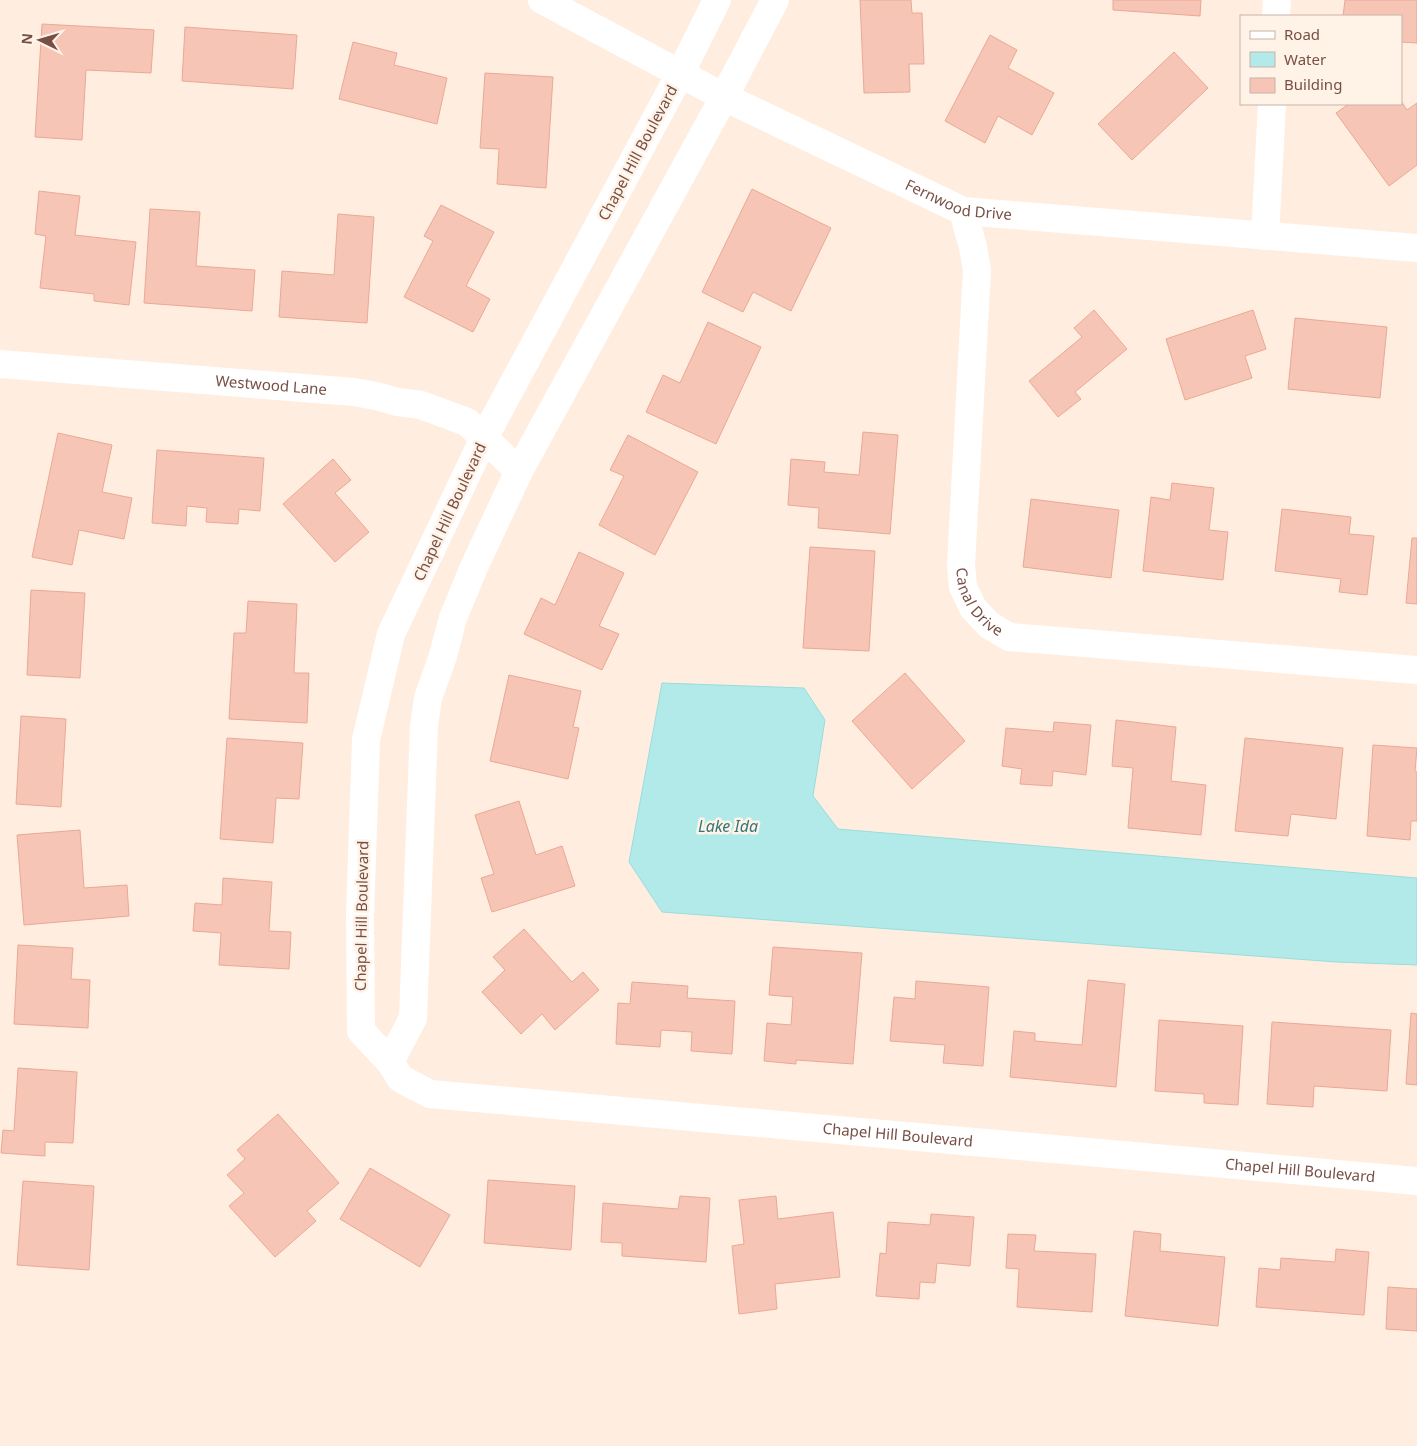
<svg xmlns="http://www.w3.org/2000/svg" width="1417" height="1446" viewBox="0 0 1417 1446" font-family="'Noto Sans',sans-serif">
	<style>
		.water { fill: #b2eaea; stroke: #98dcdd }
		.building { fill: #f7c5b5; stroke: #eba893 }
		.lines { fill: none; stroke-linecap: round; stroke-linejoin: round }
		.street { stroke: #fff; stroke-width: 28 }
		.labels { text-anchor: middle; stroke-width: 5; stroke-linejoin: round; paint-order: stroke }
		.street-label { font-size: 15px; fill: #784f45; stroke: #fff3e8 }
		.water-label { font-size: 16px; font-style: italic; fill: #357678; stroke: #fff3e8 }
	</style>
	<rect width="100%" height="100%" fill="#ffeee0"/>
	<path class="water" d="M662,683L804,688L825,720L813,796L838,829L1417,878V965L1336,962L662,912L629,862Z"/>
	<path class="building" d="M860,0H911L912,13H922L924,64H909L910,92L864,93Z
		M1113,0H1201L1200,16L1113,10Z
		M1345,0H1417V43L1401,42V16H1343Z
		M42,24L154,30L151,73L86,70L82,140L35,137Z
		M185,27L297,35L293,89L182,81Z
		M990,35L1017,50L1008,68L1054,93L1032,135L998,116L985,143L945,121Z
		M353,42L397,53L394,65L447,78L437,124L339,99Z
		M1174,52L1208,88L1132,160L1098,124Z
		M485,73L553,77L546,188L497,184L499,149L480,148Z
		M1401,101L1407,110L1417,103V165L1389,186L1336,113L1349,104H1401Z
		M752,189L831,228L791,311L753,292L743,312L702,292Z
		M39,191L80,196L75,235L136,242L129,305L94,301V294L40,288L46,236L35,234Z
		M441,205L494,232L466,286L490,299L473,332L404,297L433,241L424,236Z
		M150,209L200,212L196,266L255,270L252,311L144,303Z
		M338,214L374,217L367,323L279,317L282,271L334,275Z
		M1094,310L1127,349L1075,392L1081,399L1058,417L1029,381L1082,337L1074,328Z
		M1253,310L1266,349L1245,356L1252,378L1185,400L1166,339Z
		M1295,318L1387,327L1380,398L1288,389Z
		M708,322L761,347L716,444L646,412L663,375L680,383Z
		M863,432L898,435L890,534L818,528L819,508L788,505L791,459L825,462L824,472L859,475Z
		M58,433L112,445L102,492L132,498L124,539L79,530L72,565L32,557Z
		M628,435L698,472L655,555L599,525L624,476L610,470Z
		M157,450L264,458L260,511L239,509L238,524L206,522L207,508L187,506L186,526L152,523Z
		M333,459L351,480L335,493L369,532L335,562L283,504Z
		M1172,483L1214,488L1209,530L1228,532L1223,580L1143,571L1151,497L1170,500Z
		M1031,499L1119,510L1111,578L1023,567Z
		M1282,509L1351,517L1349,534L1374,536L1367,595L1339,592L1341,579L1275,571Z
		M1412,538H1417V604L1406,603Z
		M810,547L875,551L869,651L803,648Z
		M579,552L624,573L599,626L619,634L602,670L524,634L541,598L555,605Z
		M31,590L85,593L80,678L27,675Z
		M248,601L297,604L294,673H309L307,723L229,719L234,633H246Z
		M905,673L965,741L912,789L852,721Z
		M509,675L581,691L573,727L579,728L568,779L490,761Z
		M21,716L66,719L61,807L16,804Z
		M1116,720L1176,727L1171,781L1206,785L1201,835L1128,828L1133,768L1112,766Z
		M1054,722L1091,725L1086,775L1053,771L1052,786L1020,784L1022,769L1002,766L1006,728L1053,732Z
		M227,738L303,743L299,799L276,798L273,843L220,839Z
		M1245,738L1343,748L1336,819L1291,814L1288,836L1235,831Z
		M1373,745L1417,748L1415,771L1417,772V821H1411L1410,840L1367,836Z
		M519,801L536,855L562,846L575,886L492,912L481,878L494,874L475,815Z
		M80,830L84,888L127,885L129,916L24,925L17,835Z
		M223,878L272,882L269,931L291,932L289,969L219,965L221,933L193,931L195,903L222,905Z
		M524,929L572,982L583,972L599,990L555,1030L542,1014L521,1034L482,992L505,970L493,957Z
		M18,945L73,948L71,979L90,980L88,1028L14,1024Z
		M773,947L862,953L853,1064L796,1060V1064L764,1061L767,1023L791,1025L793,997L769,995Z
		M1088,980L1125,984L1116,1087L1010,1077L1014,1031L1035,1033V1041L1082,1045Z
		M916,981L989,987L983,1066L943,1063L945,1045L890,1041L894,997L915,999Z
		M632,982L688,986L687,998L735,1001L732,1054L691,1051L692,1032L661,1030L660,1047L616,1044L618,1003L630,1004Z
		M1411,1013L1417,1014V1085L1406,1084Z
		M1159,1020L1243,1026L1238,1105L1204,1103V1094L1155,1091Z
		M1272,1022L1391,1030L1387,1091L1314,1086L1313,1107L1267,1104Z
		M18,1068L77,1072L73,1143L45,1142V1156L1,1153L3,1130L14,1131Z
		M278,1114L339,1183L307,1211L316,1221L275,1257L229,1206L244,1193L227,1175L245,1159L237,1150Z
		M370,1168L450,1215L420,1267L340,1219Z
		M488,1180L575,1186L571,1250L484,1243Z
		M23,1181L94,1186L89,1270L17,1265Z
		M680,1196L710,1198L706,1262L622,1256V1243L601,1242L603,1203L678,1209Z
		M776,1196L778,1219L833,1212L840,1277L775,1284L777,1309L739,1314L732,1246L744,1244L739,1200Z
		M931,1214L974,1217L970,1266L937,1263L935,1283L920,1282L919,1299L876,1296L880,1253L886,1254L888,1222L930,1225Z
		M1134,1231L1161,1234L1160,1251L1225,1257L1218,1326L1125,1316Z
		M1008,1234L1036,1235L1034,1251L1096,1254L1092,1312L1017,1307L1019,1269L1006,1268Z
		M1336,1249L1369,1252L1364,1315L1256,1307L1259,1268L1280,1270L1281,1258L1335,1262Z
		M1388,1287L1417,1289V1331L1386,1329Z"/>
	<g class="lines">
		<g class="street">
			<path id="s1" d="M542,0L724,97L963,211L1417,248"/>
			<path id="s2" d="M717,0L680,74L484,438L391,634L366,740L360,915L361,1031L390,1062L401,1079L430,1094L1417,1181"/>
			<path d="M1276,16L1277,0"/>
			<path id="s3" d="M963,211L973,247L977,270L961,564L963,587L973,608L989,625L1009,637L1417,670"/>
			<path d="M1265,236L1272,104"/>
			<path id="s4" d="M0,364L354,392L376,396L398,402L421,405L467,422L519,471"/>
			<path d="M390,1062L413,1018L424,726L428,698L442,659L453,618L474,567L519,471L724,97L775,0"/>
		</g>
	</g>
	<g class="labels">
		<g class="street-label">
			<text transform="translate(638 153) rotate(-62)" y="5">Chapel Hill Boulevard</text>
			<text dy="5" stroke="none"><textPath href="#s1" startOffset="464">Fernwood Drive</textPath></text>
			<text dy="5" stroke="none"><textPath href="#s4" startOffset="272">Westwood Lane</textPath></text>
			<text transform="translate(450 512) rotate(-65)" y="5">Chapel Hill Boulevard</text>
			<text dy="5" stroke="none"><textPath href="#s3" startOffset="399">Canal Drive</textPath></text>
			<text transform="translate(362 916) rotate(-89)" y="5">Chapel Hill Boulevard</text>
			<text dy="5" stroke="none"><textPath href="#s2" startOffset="1678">Chapel Hill Boulevard</textPath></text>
			<text dy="5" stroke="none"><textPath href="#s2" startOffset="2082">Chapel Hill Boulevard</textPath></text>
		</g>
		<g class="water-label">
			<text x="728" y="832">Lake Ida</text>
		</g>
	</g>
	<rect x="1240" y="15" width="162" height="90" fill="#fff3e8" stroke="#c9b1a7"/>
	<rect x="1250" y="31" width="25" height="8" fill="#ffffff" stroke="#c9b1a7"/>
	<text x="1284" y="40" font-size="15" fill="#784f45">Road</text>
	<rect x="1250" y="52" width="25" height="15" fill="#b2eaea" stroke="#c9b1a7"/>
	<text x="1284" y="65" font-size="15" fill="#784f45">Water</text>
	<rect x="1250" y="78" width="25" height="15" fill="#f7c5b5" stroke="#c9b1a7"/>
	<text x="1284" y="90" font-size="15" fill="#784f45">Building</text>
	<g transform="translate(40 40) rotate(275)" stroke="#fff3e8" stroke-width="4" paint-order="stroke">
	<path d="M0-4L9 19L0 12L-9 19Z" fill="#784f45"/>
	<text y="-8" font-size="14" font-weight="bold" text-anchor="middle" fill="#784f45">N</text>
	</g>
</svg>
